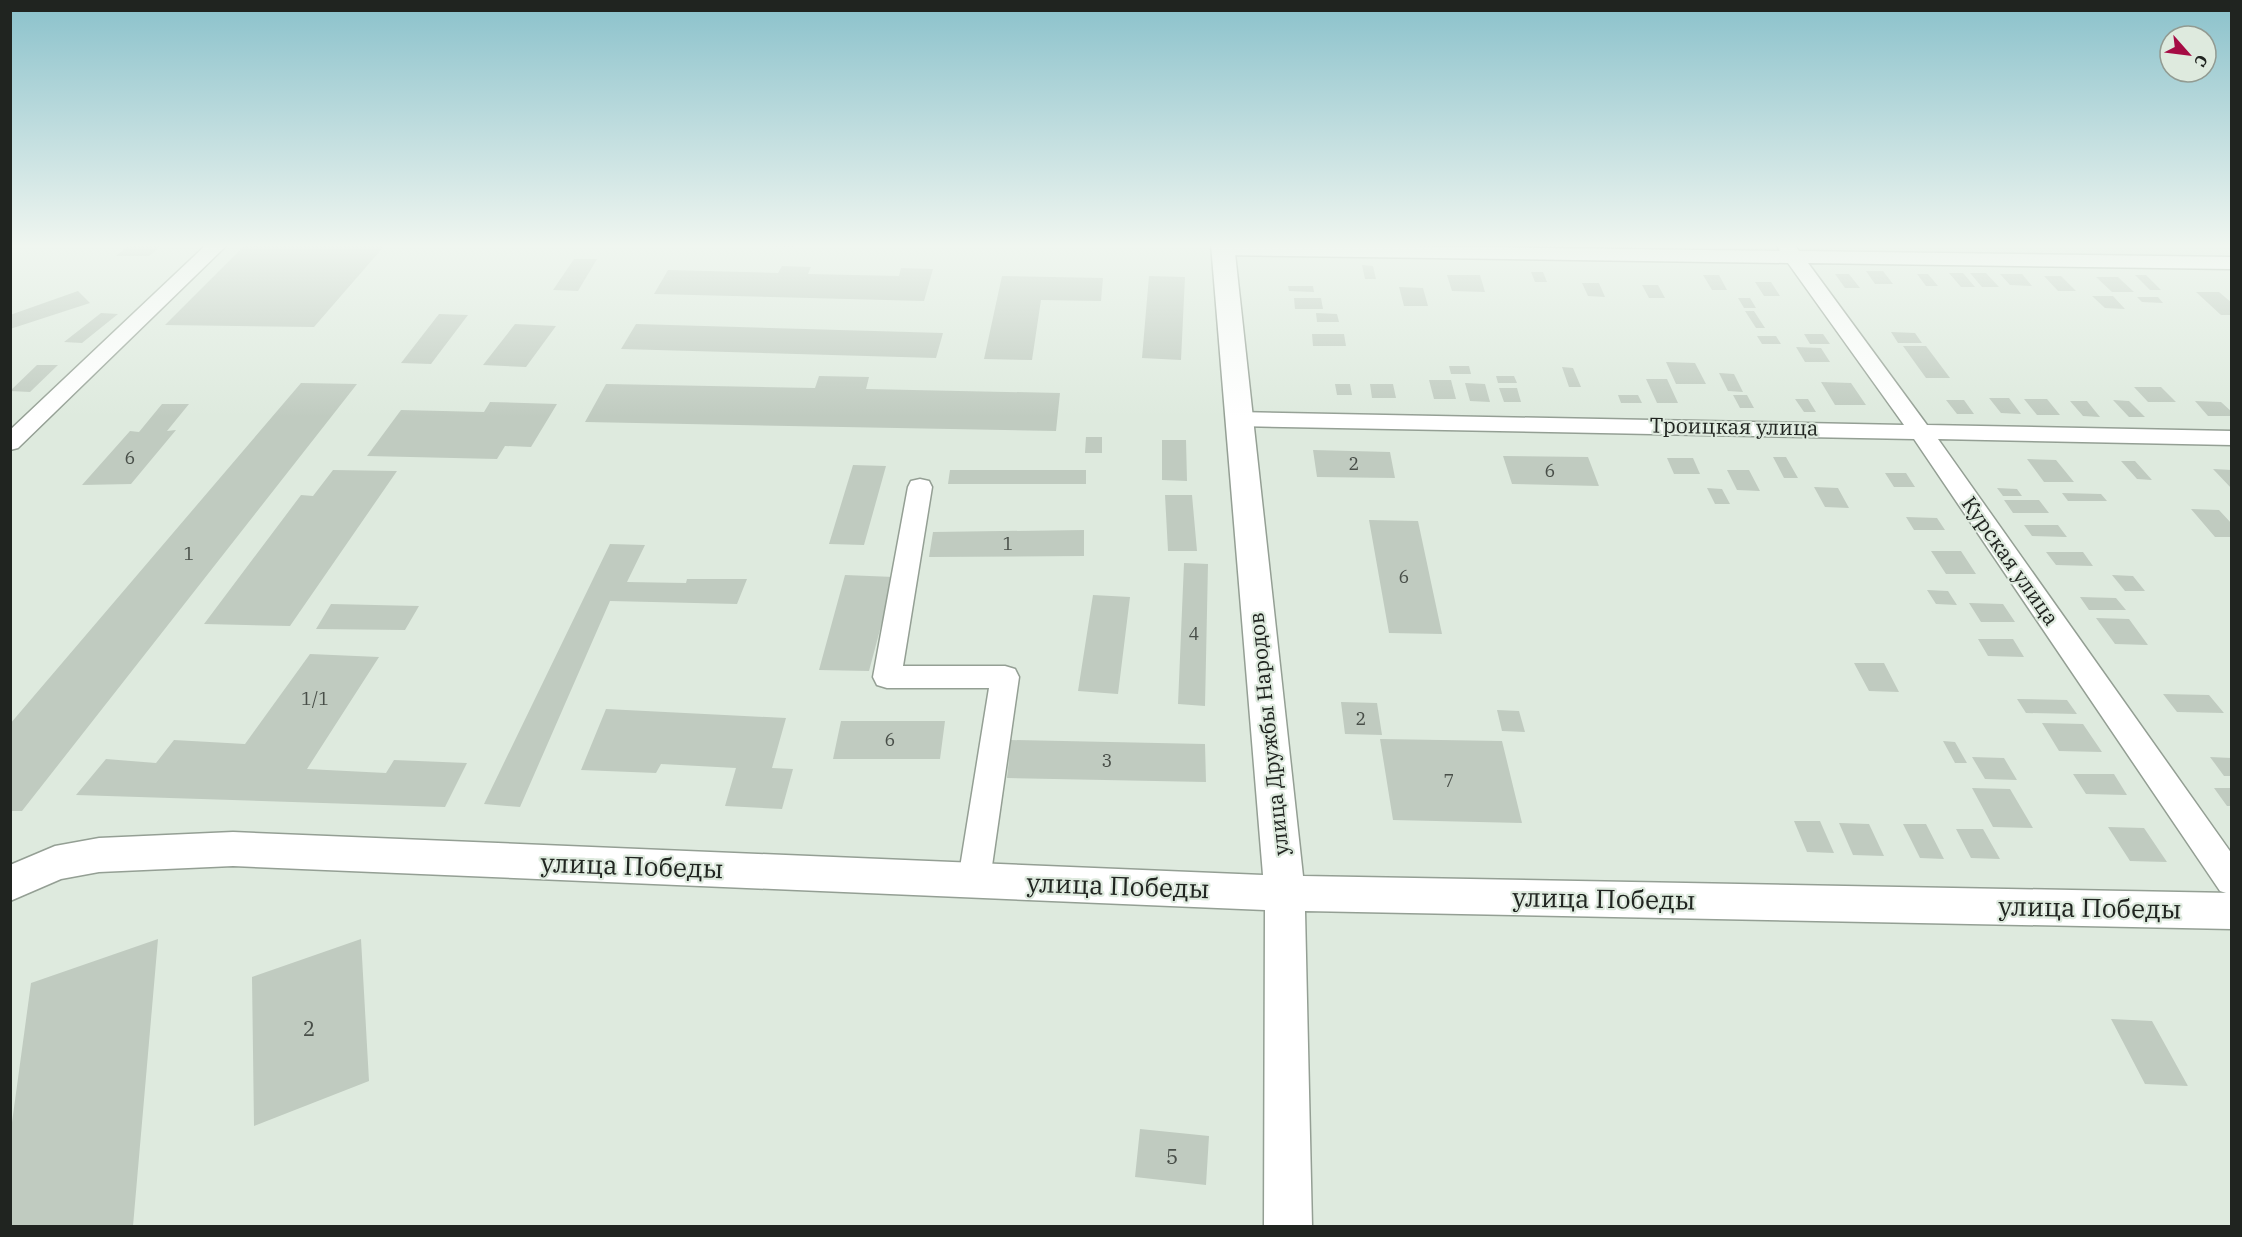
<svg xmlns="http://www.w3.org/2000/svg" width="2242" height="1237" viewBox="0 0 2242 1237" font-family="'IBM Plex Serif',serif">
	<style>
		.building { fill: #c0cbc0 }
		.lines { fill: none; stroke-linecap: round; stroke-linejoin: round }
		.minor-casing { stroke: #949f94; stroke-width: 3 }
		.tertiary-casing { stroke: #949f94; stroke-width: 3 }
		.minor { fill: #fff; fill-rule: evenodd }
		.tertiary { fill: #fff; fill-rule: evenodd }
		.labels { text-anchor: middle; stroke-width: 4.5; stroke-linejoin: round; paint-order: stroke }
		.number-label { font-size: 18px; fill: #484e48 }
		.street-label { font-size: 21px; fill: #202420; stroke: #deeade }
		.near-number-label { font-size: 21px; fill: #484e48 }
		.near-street-label { font-size: 26px; fill: #202420; stroke: #deeade }
	</style>
	<rect width="100%" height="100%" fill="#deeade"/>
	<path class="building" d="M130,244H163L149,256H116Z
		M246,244H386L314,327L165,325Z
		M738,244H798L796,247L738,246Z
		M574,259H597L578,291L553,290Z
		M1362,265L1373,266L1376,279H1365Z
		M782,266L811,267L808,274L899,276L901,268L933,269L924,301L654,294L668,270L778,273Z
		M1866,271H1883L1893,284H1875Z
		M1531,272H1543L1547,282H1535Z
		M1949,273H1963L1975,287H1961Z
		M1970,273H1986L1999,287H1982Z
		M1835,274H1849L1860,288H1845Z
		M1917,274H1928L1938,286H1926Z
		M2000,274H2022L2032,286L2010,285Z
		M1447,275H1480L1485,292L1452,291Z
		M1703,275H1719L1727,290H1712Z
		M2135,275H2146L2161,290H2150Z
		M1002,276L1103,278L1101,301L1041,300L1032,360L984,359Z
		M1149,276L1185,277L1181,360L1142,358Z
		M2044,276H2061L2076,291H2058Z
		M2096,277H2118L2134,292H2112Z
		M1755,282H1771L1780,296H1764Z
		M1582,283H1599L1605,297L1588,296Z
		M1642,285H1658L1665,298H1649Z
		M1288,286H1313L1314,292L1289,291Z
		M1399,287L1423,288L1428,306H1404Z
		M78,291L90,303L10,329V315Z
		M2196,292H2219L2232,303V315H2221Z
		M2092,296H2113L2125,309L2105,308Z
		M2137,297H2158L2163,303L2142,302Z
		M1294,298H1321L1323,309H1295Z
		M1738,298H1750L1756,308H1744Z
		M1745,311H1754L1765,328H1756Z
		M101,313L118,314L82,343L64,342Z
		M1316,313L1337,314L1339,322H1317Z
		M439,314L468,315L431,364L401,363Z
		M515,324L556,326L526,367L483,365Z
		M636,324L943,333L936,358L621,349Z
		M1891,332L1915,333L1922,343H1898Z
		M1312,334H1344L1346,346H1313Z
		M1804,334H1823L1830,344H1810Z
		M1757,336H1776L1781,344H1762Z
		M1903,346H1926L1950,378H1926Z
		M1796,347L1821,348L1830,362H1805Z
		M1666,362L1695,363L1706,384H1676Z
		M37,365H58L30,392L10,391Z
		M1449,366H1469L1471,374H1451Z
		M1562,367L1573,368L1581,387H1569Z
		M1719,373L1734,374L1743,392L1728,391Z
		M819,376L869,377L866,389L1060,393L1056,431L585,422L606,384L815,388Z
		M1496,376H1514L1517,383H1498Z
		M1646,379H1667L1678,403H1657Z
		M1429,380H1451L1456,399H1434Z
		M1821,382L1851,383L1866,405H1835Z
		M301,383L357,384L22,811H10V724Z
		M1465,383L1485,384L1490,402L1470,401Z
		M1335,384H1350L1352,395H1337Z
		M1370,384H1393L1396,398H1372Z
		M2134,387H2161L2176,402H2148Z
		M1499,388H1517L1521,402H1504Z
		M1618,395H1638L1642,403H1621Z
		M1733,395H1747L1754,408H1740Z
		M1989,398H2009L2021,414L2001,413Z
		M1795,399H1808L1816,412H1804Z
		M2024,399H2047L2060,415H2037Z
		M1946,400H1964L1974,414H1957Z
		M2113,400L2129,401L2145,417H2129Z
		M2070,401H2087L2100,417L2083,416Z
		M2195,401L2221,402L2232,412V416H2208Z
		M490,402L557,404L531,447L505,446L497,459L367,456L401,410L484,412Z
		M162,404H189L167,431L176,430L131,484L82,485L130,431L139,432Z
		M1086,437H1102V453H1085Z
		M1162,440H1186L1187,481L1162,480Z
		M1313,450L1390,452L1395,478L1317,477Z
		M1503,456L1588,457L1599,486L1512,484Z
		M1773,457H1786L1798,478H1784Z
		M1667,458H1693L1700,474H1674Z
		M2027,459L2056,460L2074,482H2044Z
		M2121,461H2135L2152,480L2137,479Z
		M853,465L886,466L864,545L829,544Z
		M2213,469L2232,470V489Z
		M333,470L397,471L290,626L204,624L301,495L313,496Z
		M950,470H1086V484H948Z
		M1727,470H1749L1760,491L1737,490Z
		M1885,473H1906L1915,487H1894Z
		M1814,487L1838,488L1849,508L1825,507Z
		M1707,488L1722,489L1730,504H1715Z
		M1997,488L2017,489L2022,496H2003Z
		M2062,493L2101,494L2107,501H2068Z
		M1165,495H1192L1197,551H1168Z
		M2004,500H2039L2049,513H2013Z
		M2191,509L2219,510L2232,524V537H2215Z
		M1906,517L1937,518L1945,530H1914Z
		M1369,520L1418,521L1442,634L1389,633Z
		M2024,525H2058L2067,537L2032,536Z
		M1084,530V556L929,557L933,532Z
		M610,544L645,545L627,582L686,583L687,579H747L737,604L610,601L520,807L484,804Z
		M1931,551H1961L1976,574H1946Z
		M2046,552H2083L2093,566L2056,565Z
		M1184,563L1208,564L1205,706L1178,704Z
		M845,575L894,577L869,671L819,670Z
		M2112,575L2133,576L2145,591H2125Z
		M1927,590L1948,591L1957,605L1936,604Z
		M1093,595L1130,597L1118,694L1078,691Z
		M2080,597L2116,598L2126,610H2089Z
		M1969,603L2003,604L2015,622H1981Z
		M331,604L419,606L405,630L316,629Z
		M2096,618L2129,619L2148,645L2115,644Z
		M1978,639H2013L2024,657L1988,656Z
		M310,654L379,657L307,769L386,773L394,760L467,763L445,807L76,795L106,759L156,763L174,740L245,744Z
		M1854,663H1884L1899,692L1869,691Z
		M2163,694L2209,695L2224,713L2177,712Z
		M2017,699L2067,700L2077,714L2026,713Z
		M1341,702L1377,703L1382,735L1345,734Z
		M606,709L786,718L772,768L793,769L782,809L725,806L736,768L661,764L656,773L581,770Z
		M1497,710L1519,711L1525,732L1502,731Z
		M841,721H945L940,759H833Z
		M2042,723L2083,724L2102,752L2059,751Z
		M1380,739L1502,741L1522,823L1393,820Z
		M1011,740L1205,744L1206,782L1007,778Z
		M1943,741L1955,742L1967,763H1955Z
		M1972,757L2004,758L2017,780L1985,779Z
		M2210,757L2232,758V776H2224Z
		M2073,774H2114L2127,795L2086,794Z
		M1972,788L2010,789L2033,828L1993,827Z
		M2214,788H2232V806H2227Z
		M1794,821H1820L1834,853L1807,852Z
		M1839,823L1869,824L1884,856L1853,855Z
		M1903,824H1926L1944,859L1920,858Z
		M2108,827L2144,828L2167,862L2130,861Z
		M1956,829H1983L2000,859L1971,858Z
		M158,939L133,1226H10V1137L31,983Z
		M361,939L369,1081L254,1126L252,977Z
		M2111,1019L2152,1021L2188,1086L2145,1084Z
		M1140,1129L1209,1136L1206,1185L1135,1177Z"/>
	<g class="lines">
		<defs>
			<path id="minor" d="M207,244H228L18,448L10,450V430Z
				M1220,244L1780,251L1776,244H1794L1799,251L2232,257V269L1808,263L1927,425L2232,431V445L1938,439L2232,854V895L2220,891L1914,439L1237,426L1229,424L1226,419L1229,414L1237,412L1904,425L1788,263L1222,255L1215,253L1212,249Z
				M920,479L929,481L932,487L903,666H1005L1015,669L1019,677L990,880L986,890L974,894L962,890L958,880L989,688H887L877,685L873,677L908,487L911,481Z"/>
			<path id="tertiary" d="M1211,244H1234L1303,876L2232,893V929L1305,911L1312,1226H1264L1265,910L233,866L99,872L61,879L10,901V865L55,846L99,838L233,832L1263,875Z"/>
		</defs>
		<use href="#minor" class="minor-casing"/>
		<use href="#tertiary" class="tertiary-casing"/>
		<use href="#minor" class="minor"/>
		<use href="#tertiary" class="tertiary"/>
	</g>
	<linearGradient id="sky" x2="0" y2="1"><stop stop-color="#8ac1cb"/><stop offset="0.59" stop-color="#f0f6f0"/><stop offset="1" stop-color="#f0f6f0" stop-opacity="0"/></linearGradient>
	<rect width="2242" height="417" fill="url(#sky)"/>
	<g class="labels">
		<g class="number-label">
			<text x="130" y="464">6</text>
			<text x="1354" y="470">2</text>
			<text x="1550" y="477">6</text>
			<text x="1008" y="550">1</text>
			<text x="189" y="560">1</text>
			<text x="1404" y="583">6</text>
			<text x="1194" y="640">4</text>
			<text x="315" y="705">1/1</text>
			<text x="1361" y="725">2</text>
			<text x="890" y="746">6</text>
			<text x="1107" y="767">3</text>
			<text x="1449" y="787">7</text>
		</g>
		<g class="street-label">
			<text transform="translate(1734 427) rotate(1)" y="7">Троицкая улица</text>
			<text transform="translate(2010 561) rotate(55)" y="7">Курская улица</text>
			<text transform="translate(1269 734) rotate(-96)" y="7">улица Дружбы Народов</text>
		</g>
		<g class="near-number-label">
			<text x="309" y="1036">2</text>
			<text x="1172" y="1164">5</text>
		</g>
		<g class="near-street-label">
			<text transform="translate(632 866) rotate(2)" y="9">улица Победы</text>
			<text transform="translate(1118 886) rotate(2)" y="9">улица Победы</text>
			<text transform="translate(1604 899) rotate(1)" y="9">улица Победы</text>
			<text transform="translate(2090 908) rotate(1)" y="9">улица Победы</text>
		</g>
	</g>
	<rect width="2242" height="1237" fill="none" stroke="#202420" stroke-width="24"/>
	<g transform="translate(2188 54) rotate(118)"><circle r="28" fill="#deeade" stroke="#929b92" stroke-width="1.5"/>
	<path d="M0-4.5L10 22L0 15L-10 22Z" fill="#a50c44"/>
	<text y="-9" font-size="16" font-weight="bold" text-anchor="middle" fill="#202420">С</text>
	</g>
</svg>
